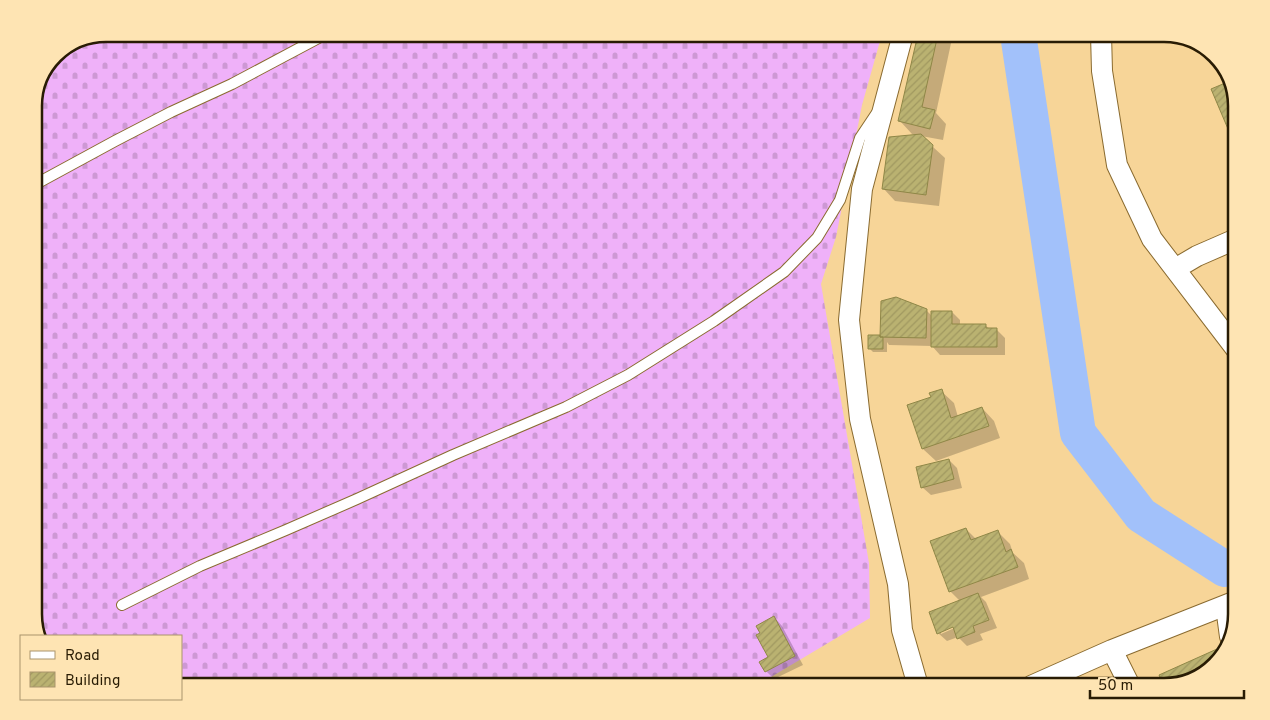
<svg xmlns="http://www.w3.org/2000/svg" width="1270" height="720" viewBox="0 0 1270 720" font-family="Overpass,sans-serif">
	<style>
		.cemetery { fill: url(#cemetery-stones) }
		.shadow { fill: #0003; fill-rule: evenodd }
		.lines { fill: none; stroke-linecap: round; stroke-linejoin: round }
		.river { stroke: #a2c1fa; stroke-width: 36 }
		.building { fill: url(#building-hatch); stroke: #8f8747 }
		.lane-casing { stroke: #8a6b30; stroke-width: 12 }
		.street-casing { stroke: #8a6b30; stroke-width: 22 }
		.lane { stroke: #fff; stroke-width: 10 }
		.street { stroke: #fff; stroke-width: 20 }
		.rim { fill: none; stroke: #291c04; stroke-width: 2.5 }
	</style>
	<defs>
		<pattern id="cemetery-stones" width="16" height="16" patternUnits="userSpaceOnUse" patternTransform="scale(1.25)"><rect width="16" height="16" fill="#efb1f9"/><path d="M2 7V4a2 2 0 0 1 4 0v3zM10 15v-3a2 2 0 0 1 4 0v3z" fill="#cd98d4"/></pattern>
		<pattern id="building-hatch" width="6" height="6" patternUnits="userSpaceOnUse" patternTransform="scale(1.25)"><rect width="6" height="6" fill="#bab271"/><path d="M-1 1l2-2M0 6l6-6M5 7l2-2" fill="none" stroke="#a09860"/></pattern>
	</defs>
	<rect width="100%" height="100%" fill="#f7d598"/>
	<path class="cemetery" d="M106,34H882L862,105L836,237L821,284L869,563L870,618L771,677L737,686H181V636H39L34,618V102L55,55Z"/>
	<path class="shadow" d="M919,34H953L936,113L946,124L943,140L921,136L945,158L939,206L895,201L883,188L918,135L912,134L900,121Z
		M1230,82L1236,102V139L1232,135Z
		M926,310L932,316L952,312L960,320V326H986L990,329H996L1005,338V355H940L932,346L889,345L887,342V352H873L869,348L881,338Z
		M941,391L954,403L958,417L982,408L994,421L1000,438L936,461L923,449L908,406L932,398Z
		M949,460L957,468L962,488L931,495L922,487Z
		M966,529L976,539L997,531L1010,544L1013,553L1024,563L1029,579L981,597L986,602L997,628L980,634L983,640L967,646L958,637L947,641L938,633L960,601L950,591ZM958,624L959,626L941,634V631Z
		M774,617L782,626L803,665L774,679L766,671L769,658L761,633Z
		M1216,651L1221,655L1200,676L1166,686L1161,676Z"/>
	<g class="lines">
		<path class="river" d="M1018,34L1078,433L1141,515L1225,569"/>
	</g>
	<path class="building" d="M918,34H938L922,107L935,110L930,129L898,121Z
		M1230,81L1236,102V134L1231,136L1211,89Z
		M921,134L933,145L926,195L882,189L889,137Z
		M896,297L927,309L926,338L880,337L881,301Z
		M931,311H952V324H986V328H997V347H931Z
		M868,335H880V337H883V349H868Z
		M942,389L951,418L982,407L989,426L922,449L907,405L931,397L929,393Z
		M949,459L954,479L921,488L916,467Z
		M966,528L971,540L998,530L1006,552L1011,549L1018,567L949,592L930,541Z
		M978,593L989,620L973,626L975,632L957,639L953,627L937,634L929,612Z
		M774,616L795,656L765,672L759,662L768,657L756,635L760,633L756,626Z
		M1217,649L1220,657L1200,676L1164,686L1159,675Z"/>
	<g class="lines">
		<defs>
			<path id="lane" d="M34,185L115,141L171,112L232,84L326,34
				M122,605L200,566L286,530L357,499L453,455L566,407L628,375L714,321L784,272L817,238L840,200L860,138L876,114
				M1221,607L1225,637L1228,646"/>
			<path id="street" d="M903,34L862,189L849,320L860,419L898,584L902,630L918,686
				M1101,34L1102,71L1117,165L1152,239L1236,349
				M1175,269L1197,256L1236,239
				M1112,650L1130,686
				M1031,686L1112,650L1236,601"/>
		</defs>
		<use href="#lane" class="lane-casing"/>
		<use href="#street" class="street-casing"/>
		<use href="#lane" class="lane"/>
		<use href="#street" class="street"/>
	</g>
	<path d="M0 0H1270V720H0ZM106 42H1164A64 64 0 0 1 1228 106V614A64 64 0 0 1 1164 678H106A64 64 0 0 1 42 614V106A64 64 0 0 1 106 42Z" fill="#fee4b3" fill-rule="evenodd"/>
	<path class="rim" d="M106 42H1164A64 64 0 0 1 1228 106V614A64 64 0 0 1 1164 678H106A64 64 0 0 1 42 614V106A64 64 0 0 1 106 42Z"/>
	<rect x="20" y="635" width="162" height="65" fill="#fee4b3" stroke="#a9946d"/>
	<rect x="30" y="651" width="25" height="8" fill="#ffffff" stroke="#a9946d"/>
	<text x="65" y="660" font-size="15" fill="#291c04">Road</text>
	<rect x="30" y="672" width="25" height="15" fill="url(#building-hatch)" stroke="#a9946d"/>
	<text x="65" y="685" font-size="15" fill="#291c04">Building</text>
	<path d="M1090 690v8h154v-8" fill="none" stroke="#291c04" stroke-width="2.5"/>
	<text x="1098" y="690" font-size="15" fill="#291c04" stroke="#fee4b3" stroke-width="4" paint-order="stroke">50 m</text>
</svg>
